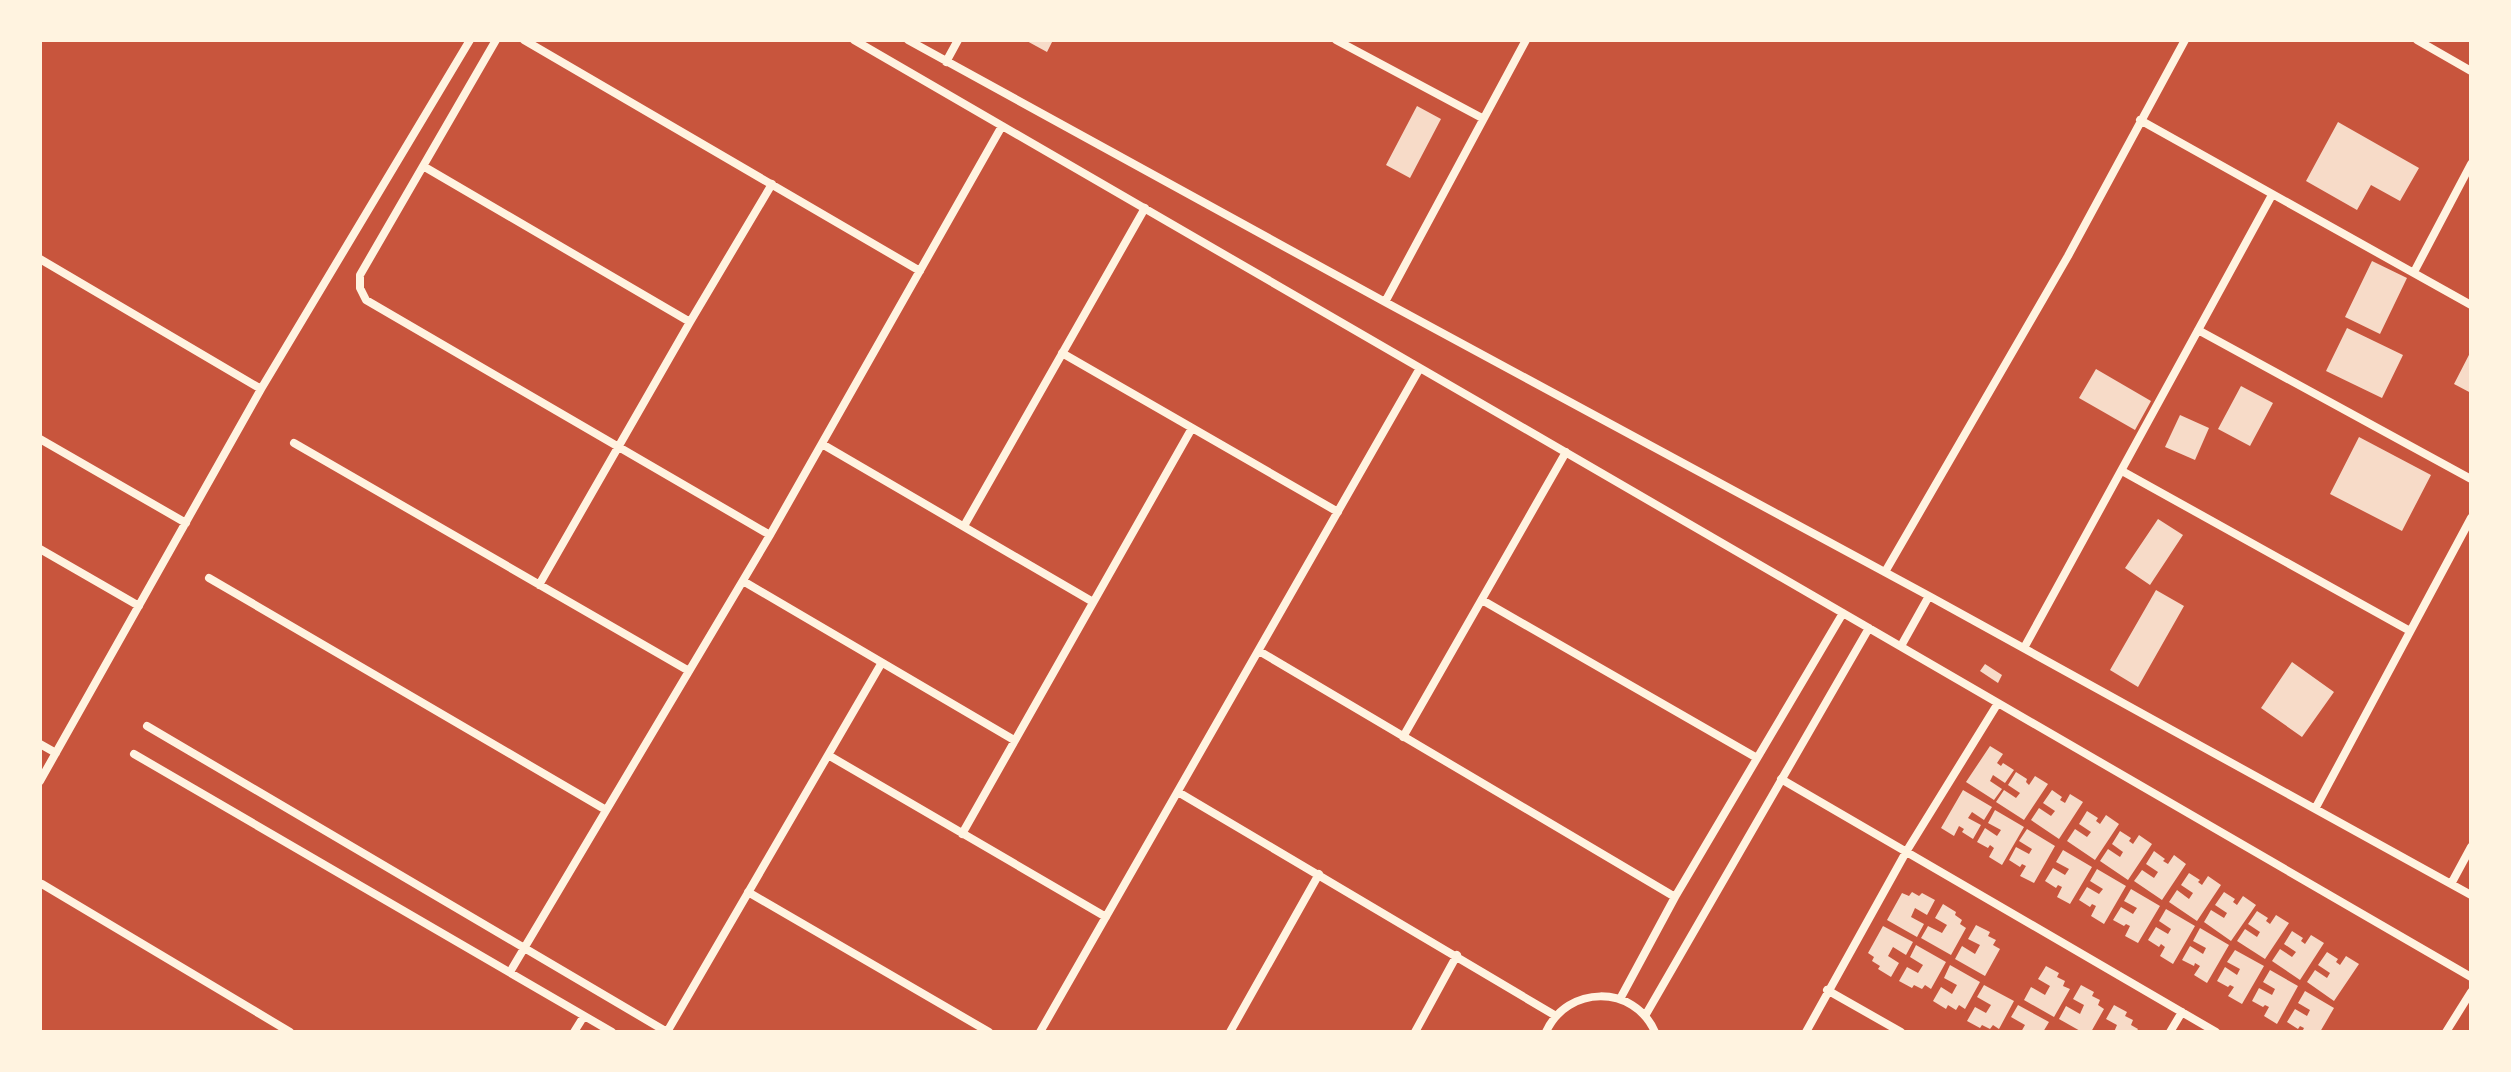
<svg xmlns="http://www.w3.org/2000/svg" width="2511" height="1072" viewBox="0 0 2511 1072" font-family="Literata,serif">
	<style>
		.building { fill: #f7dbc8 }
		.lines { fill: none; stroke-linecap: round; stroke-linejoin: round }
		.minor { stroke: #fff3e0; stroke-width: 8 }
	</style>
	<rect width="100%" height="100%" fill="#c8553d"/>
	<path class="building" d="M1025,40H1053L1047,52Z
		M1417,106L1441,119L1410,178L1386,165Z
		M2338,122L2419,168L2400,201L2371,185L2357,210L2306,181Z
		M2372,261L2407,278L2380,334L2345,317Z
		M2347,328L2403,355L2382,398L2326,371Z
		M2471,351V393L2454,384Z
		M2096,369L2151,401L2135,430L2079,398Z
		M2241,386L2273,403L2250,446L2218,429Z
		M2180,415L2209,428L2195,460L2165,447Z
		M2359,437L2431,475L2402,531L2330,494Z
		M2158,519L2183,535L2150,585L2125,568Z
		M2156,590L2184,606L2138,687L2110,670Z
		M2292,662L2334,692L2302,737L2261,708Z
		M1985,664L2002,675L1998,683L1980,671Z
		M1990,746L2003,754L1997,763L2001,766L2003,763L2014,770L2005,783L1993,775L1990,781L2002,789L1994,800L1966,782Z
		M2016,772L2027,779L2026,782L2029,785L2035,776L2048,784L2024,820L1996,802L2004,790L2016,798L2020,793L2008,785Z
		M1963,790L1992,807L1984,820L1972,812L1968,818L1981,825L1973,839L1962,832L1964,829L1959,826L1954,836L1941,828Z
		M2052,790L2062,797L2060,800L2065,803L2070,794L2083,802L2059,839L2031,820L2039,808L2051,816L2055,811L2043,803Z
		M1995,810L2024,827L2002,865L1989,857L1994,848L1990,845L1988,848L1977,842L1985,828L1997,836L2001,830L1988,823Z
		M2087,811L2098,818L2096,821L2100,824L2106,815L2119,824L2095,860L2067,841L2075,829L2087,837L2091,832L2079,824Z
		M2027,829L2055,846L2034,883L2020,876L2026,866L2022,864L2020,867L2009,860L2016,847L2029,854L2032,849L2019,841Z
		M2120,831L2131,838L2129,841L2133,844L2139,835L2152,844L2128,880L2100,861L2108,849L2120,857L2123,852L2112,844Z
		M2063,850L2092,867L2070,904L2057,897L2062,887L2058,885L2056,888L2045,881L2053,868L2065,875L2069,869L2056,862Z
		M2154,851L2165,859L2163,861L2168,864L2174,855L2186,864L2162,900L2134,881L2142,870L2154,878L2158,872L2146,864Z
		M2097,869L2126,886L2104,924L2091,916L2096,906L2092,904L2090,907L2079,900L2087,887L2099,894L2103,889L2090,881Z
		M2189,873L2200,880L2198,882L2202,885L2208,876L2221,885L2197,921L2169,902L2177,890L2189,899L2193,893L2181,885Z
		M2131,889L2160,906L2138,943L2125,936L2130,926L2126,924L2124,926L2113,920L2121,907L2133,914L2137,908L2124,901Z
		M1912,892L1919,896L1922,893L1935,900L1927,915L1915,908L1911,917L1924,924L1917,937L1887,920L1902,893L1909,896Z
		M2224,892L2235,899L2233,902L2237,905L2243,896L2256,905L2231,941L2204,922L2211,910L2224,918L2227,913L2215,905Z
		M1943,904L1956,912L1955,915L1962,920L1960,924L1966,928L1951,955L1921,938L1928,926L1942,933L1947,925L1935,918Z
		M2166,909L2195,926L2173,964L2160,956L2165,947L2161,944L2159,947L2148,940L2156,927L2168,934L2171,929L2159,921Z
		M2257,911L2268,918L2266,921L2270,924L2276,915L2289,923L2265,959L2237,941L2245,929L2257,937L2260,932L2248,924Z
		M1976,925L1990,932L1988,936L1996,940L1993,945L2000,949L1985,976L1955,959L1962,946L1975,954L1980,945L1968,939Z
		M1883,926L1913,942L1906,955L1893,947L1888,956L1899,963L1891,977L1878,969L1880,966L1872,961L1874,957L1868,953Z
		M2200,928L2229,945L2207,983L2194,975L2200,966L2195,963L2194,966L2182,960L2190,946L2203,954L2206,948L2193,941Z
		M2292,931L2303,938L2301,941L2305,944L2311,935L2324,943L2300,980L2272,961L2280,949L2292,957L2296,952L2284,944Z
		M1916,945L1946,962L1931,989L1925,985L1922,989L1914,985L1912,988L1899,981L1907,967L1918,973L1923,965L1910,957Z
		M2235,950L2264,966L2242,1004L2228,996L2234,987L2230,985L2228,987L2217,981L2225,967L2237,975L2240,969L2227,962Z
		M2327,952L2338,959L2336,962L2340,965L2346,956L2359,964L2334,1001L2307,982L2315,970L2327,978L2330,973L2318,965Z
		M1950,965L1980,982L1965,1009L1959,1005L1956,1010L1948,1005L1946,1009L1933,1001L1941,987L1952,994L1957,985L1944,978Z
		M2046,966L2059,973L2057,977L2065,981L2063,986L2070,989L2054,1017L2024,1000L2031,987L2045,995L2050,986L2038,979Z
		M2270,970L2298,986L2277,1024L2264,1016L2269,1007L2265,1005L2263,1007L2252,1001L2259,988L2272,995L2275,989L2263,982Z
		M1984,985L2014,1001L1999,1029L1993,1025L1990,1029L1982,1025L1980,1028L1967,1021L1975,1007L1986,1013L1991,1005L1977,997Z
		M2081,985L2094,992L2092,996L2100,1000L2098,1005L2104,1009L2091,1032H2082L2059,1019L2066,1006L2080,1014L2084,1005L2073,999Z
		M2305,991L2334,1008L2320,1032H2302L2304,1028L2300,1026L2298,1029L2287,1022L2295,1009L2307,1016L2310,1010L2298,1003Z
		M2018,1005L2049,1022L2043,1032H2021L2025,1025L2011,1017Z
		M2114,1005L2127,1012L2125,1016L2133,1020L2131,1025L2138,1029L2136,1032H2114L2117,1025L2106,1019Z"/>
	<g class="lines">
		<path class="minor" d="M496,40L360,275V288L366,300L770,535
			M524,40L920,271
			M854,40L2471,977
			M908,40L1385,302L1929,596L2471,895
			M1336,40L1482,118
			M2417,40L2471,71
			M946,62L958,40
			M2140,120L2471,305
			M423,166L690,322
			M40,259L261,389
			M2414,272L2471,164
			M1385,302L1526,40
			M2198,330L2471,479
			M1062,353L1338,512
			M40,439L186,523
			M294,443L689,671
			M822,444L1093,602
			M2122,471L2410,631
			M964,526L1145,208
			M40,549L139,606
			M1885,572L2068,256L2185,40
			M209,578L606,810
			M743,581L1014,740
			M539,585L690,322L772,184
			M1482,600L1757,758
			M1901,646L1929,596
			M2024,648L2272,195
			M1259,651L1675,897
			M147,726L667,1032
			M1403,737L1566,452
			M40,744L56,753
			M134,754L612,1032
			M828,755L1106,917
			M1781,779L2216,1032
			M40,781L261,389L470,40
			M1178,792L1556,1016
			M2315,809L2471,518
			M962,834L1192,428
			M42,884L290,1032
			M2451,884L2471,847
			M748,892L989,1032
			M510,972L770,535L1002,126
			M1827,990L1901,1032
			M1620,999L1675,897L1843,613
			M1645,1016L1869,628
			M574,1032L584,1016
			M667,1032L881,664
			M1040,1032L1420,368
			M1230,1032L1319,874
			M1415,1032L1457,955
			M1546,1032C1567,985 1634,984 1655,1032
			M1806,1032L1906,852L1998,703
			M2170,1032L2182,1012
			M2446,1032L2471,992"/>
	</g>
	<rect width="2511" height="1072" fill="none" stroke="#fff3e0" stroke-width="84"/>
</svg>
